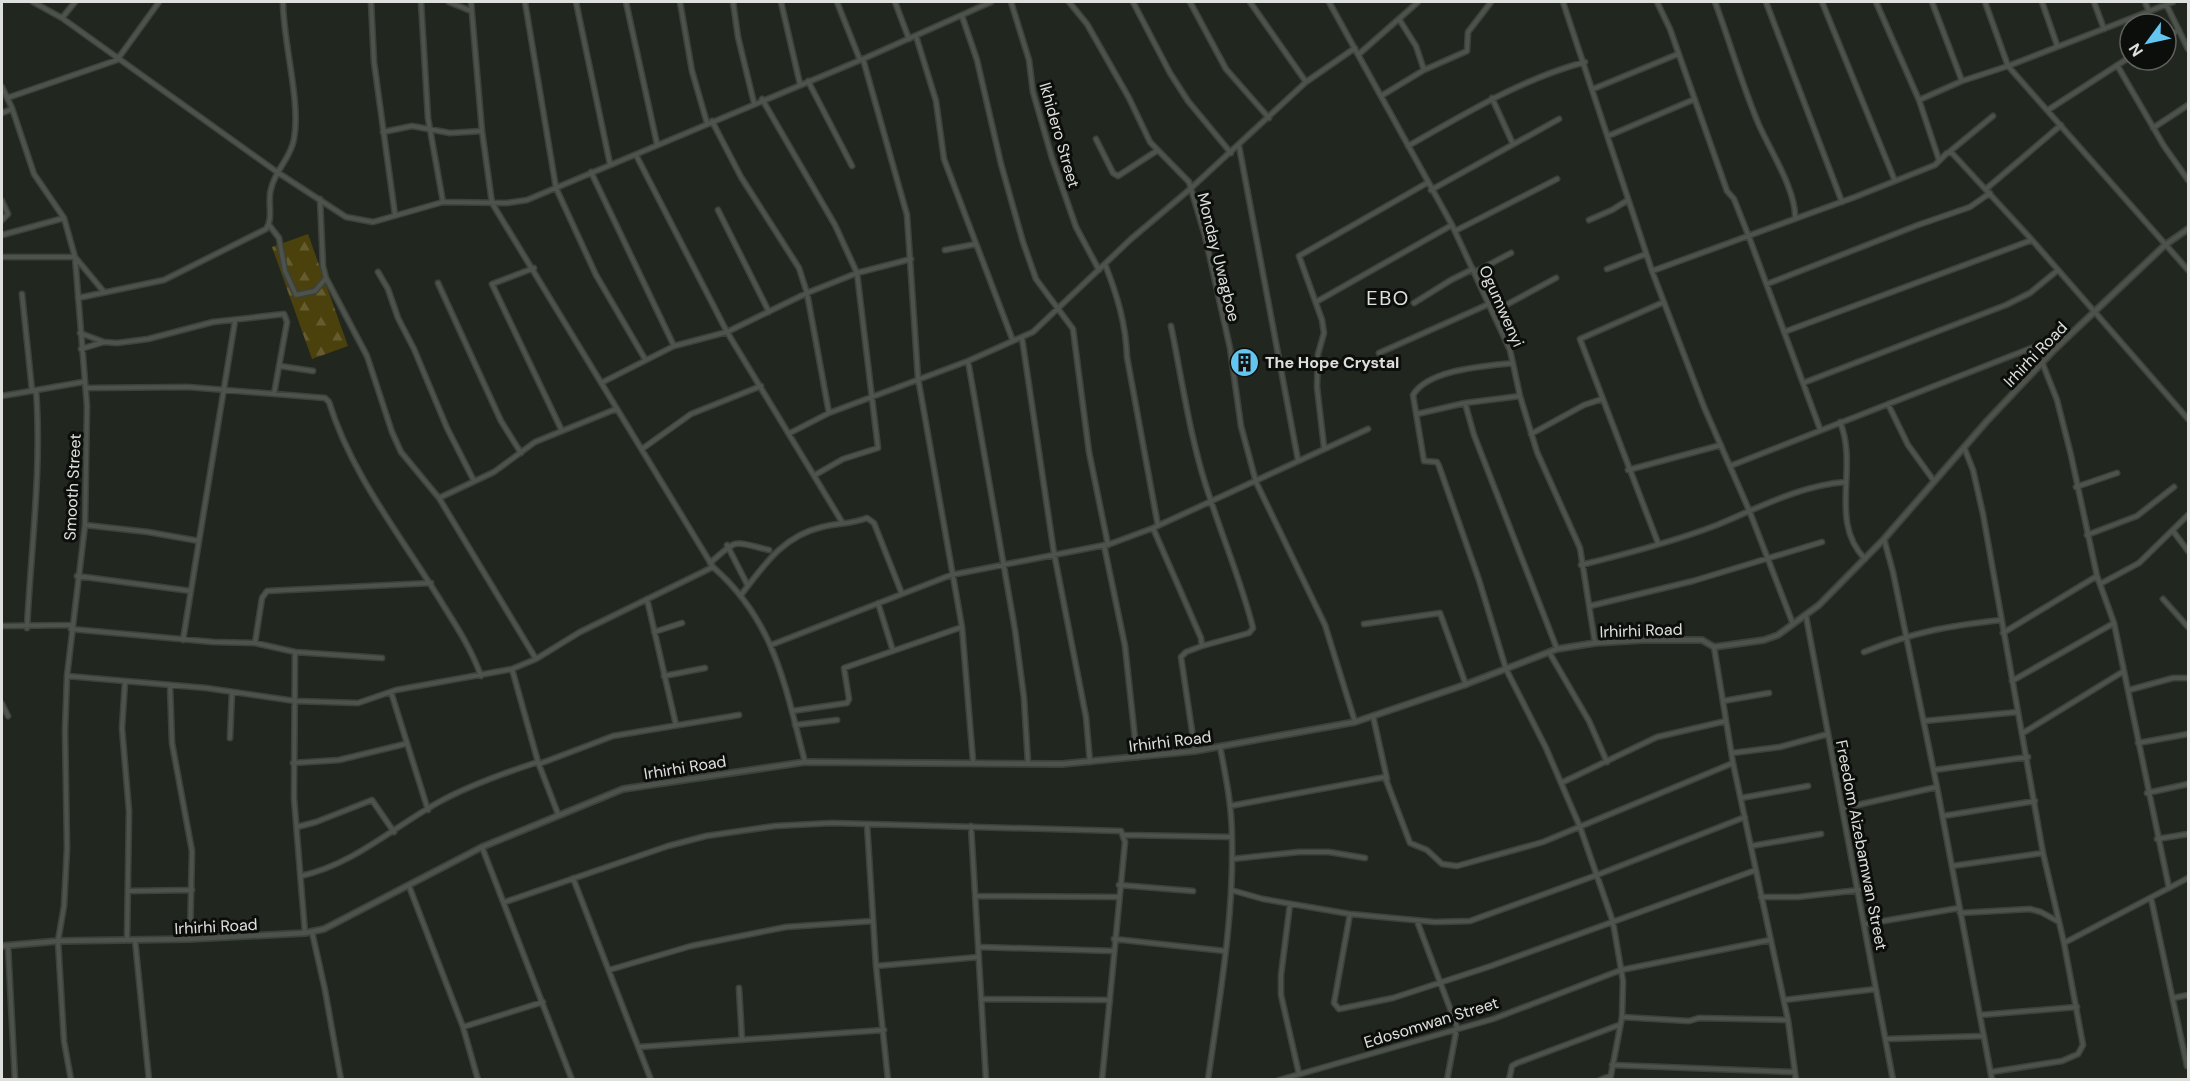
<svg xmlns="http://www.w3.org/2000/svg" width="2190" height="1081" viewBox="0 0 2190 1081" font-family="'DM Sans',sans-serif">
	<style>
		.forest { fill: url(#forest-firs) }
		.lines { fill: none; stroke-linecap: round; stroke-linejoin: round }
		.minor-casing { stroke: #3d413c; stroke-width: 7 }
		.tertiary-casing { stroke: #3d413c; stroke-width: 8 }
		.minor { stroke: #4d524b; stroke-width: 4 }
		.tertiary { stroke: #4d524b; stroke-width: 4.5 }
		.labels { text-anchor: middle; stroke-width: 6; stroke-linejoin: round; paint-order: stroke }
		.street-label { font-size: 16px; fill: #dde0dc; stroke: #0c0e0b }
		.poi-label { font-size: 16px; font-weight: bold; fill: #dde0dc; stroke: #0c0e0b; text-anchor: start }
		.quarter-label { font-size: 20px; letter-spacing: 1.5px; fill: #dde0dc; stroke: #0c0e0b }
	</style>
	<defs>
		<pattern id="forest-firs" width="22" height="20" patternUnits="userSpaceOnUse" patternTransform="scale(1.5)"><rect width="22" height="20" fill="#4a410c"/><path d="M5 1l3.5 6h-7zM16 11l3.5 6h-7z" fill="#645c2f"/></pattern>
	</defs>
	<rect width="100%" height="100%" fill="#21261f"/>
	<path class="forest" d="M308,234L348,346L312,359L272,247Z"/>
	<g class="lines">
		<defs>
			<path id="minor" d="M33,2L62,18L277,172L346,217L373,222L443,202L507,203L527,200L863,59L991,2
				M371,2L374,62L395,215
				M421,2L428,118L443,202
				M449,2L471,11
				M471,2L482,131L492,203L713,567C775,621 785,686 805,762
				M525,2L556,188L596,275L645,359
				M576,2L610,164
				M626,2L657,144
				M680,2L692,71L707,123
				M733,2L738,37L754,103
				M781,2L800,84
				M837,2L860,60
				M895,2L909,39
				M1011,2L1029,60L1033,92L1052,158L1076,227L1099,270
				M1069,2L1087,24L1129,98L1150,142L1189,182L1205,236L1230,348L1241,426L1256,482L1325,625L1355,722
				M1133,2L1170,73L1188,101L1231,153
				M1190,2L1226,69L1269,118
				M1250,2L1306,82
				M1329,2L1452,225L1510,350L1520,396L1537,452L1580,548L1595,643
				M1563,2L1652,271L1704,407L1749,510L1793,624
				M1657,2L1670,29L1727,191L1734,199L1749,237L1820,429
				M1715,2C1730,42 1742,85 1759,125C1770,150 1797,192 1795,219
				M1766,2L1842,202
				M1822,2L1895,181
				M1876,2L1919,100L1939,160
				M1932,2L1962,81
				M1985,2L2008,66L2188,270
				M2042,2L2057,45
				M2094,2L2104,29
				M2145,2L2149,11
				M2166,4L2188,49
				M962,16L977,60L1001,164L1023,242L1036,279L1073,329L1089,452L1108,545
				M62,18L75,2
				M1399,19L1416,46L1424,70
				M916,36L936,101L944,159L1013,341
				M2166,37L2179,30
				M1359,54L1418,2
				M863,59L907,215L918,378L962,627L973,761
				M2117,65L2164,146L2188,180
				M808,81L852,166
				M2,87L12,108L34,174L64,218L75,257L87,406L85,525L67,676L65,730L67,848L64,906L58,941L64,1041L71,1080
				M1593,89L1678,54
				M1381,96L1424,70L1467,51L1468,32L1491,2
				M7,98L117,60L159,2
				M1492,98L1513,144
				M762,99L835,225L857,273L878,448L843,459L815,475
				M1919,100L1962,81L2008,66L2173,2
				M2048,110L2130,57
				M2,113L12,109
				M712,121L741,177L799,268L807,293L829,413
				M2153,128L2188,105
				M383,132L412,126L450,133L482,131
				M1608,136L1695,99
				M1096,139L1113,173L1118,176L1158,150
				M1239,146L1298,460
				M1408,146C1465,114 1521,79 1585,62
				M1948,153L1993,116
				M636,155L727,332L842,522
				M591,172L674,346
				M1986,189L2061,125
				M1431,190L1559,119
				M320,199L323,266L326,278L367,356L392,432L401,452L439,498
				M2,201L8,214L2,220
				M718,210L769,312
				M1589,220L1612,210L1628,200
				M269,225L279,238L285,271L296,295L315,291L326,278
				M1455,231L1557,179
				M2,235L64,218
				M945,250L976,244
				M2,257H75L104,292
				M1105,264C1117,295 1126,324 1127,357L1158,526
				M534,268L492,284L562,431
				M1607,269L1646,254
				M1652,271L1855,197L1935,165L1947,153H1952L2032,240L2188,419
				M378,272L388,289L398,318L414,349L447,428L474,481
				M1475,272L1511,253
				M438,283L501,421L521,453
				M1767,284L1918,225L1970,207L1990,193
				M22,294L32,390
				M78,298L164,280L266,229C274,218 267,202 271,189C275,170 291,158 294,139C301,101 283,43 283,2
				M1316,302L1452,225
				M1414,303L1451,280L1473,269
				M1493,312L1556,278
				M1171,326C1183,385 1191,445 1211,501C1225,544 1242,584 1253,628L1249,633L1202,646
				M1784,332L2032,240
				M80,333L104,342L117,343L148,339L213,322L284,314L287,322L274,394
				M1022,338L1054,553L1086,717L1090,762
				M81,349L104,342
				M1379,353L1489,304
				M968,361L1015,630L1024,698L1028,763
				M2042,362L2057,400L2071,455L2097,576L2114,623L2169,888
				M1513,363C1486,366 1428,369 1413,395L1424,461L1437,462L1439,466L1479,580L1506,669L1546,748L1580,827L1613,922L1623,981L1622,1017L1610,1080
				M280,366L313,371
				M601,383L674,346L727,332L807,293L857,273L911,259
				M1803,383L2006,305L2030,293L2058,270
				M86,388L188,387L325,398L329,402C352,477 405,541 445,608C459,630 472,651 481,676
				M2,396L83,382
				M1520,396L1465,403L1474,435L1557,649
				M1888,404L1908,445L1934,481
				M1417,414L1465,403
				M1840,422C1859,468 1828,521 1865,559
				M790,433L829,413L968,361L1033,332L1131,239L1189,190L1306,82L1355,48
				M1531,434L1584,405L1602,399
				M1324,447L1317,387L1318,354L1324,333L1322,320L1299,256L1427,183
				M1964,447L1973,470L1983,514L2043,853L2064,943L2083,1045L2078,1054L2062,1061L1991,1072
				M642,449L691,414L761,386
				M1730,466L2072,332
				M1628,470L1721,445
				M2076,487L2117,473
				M85,525L148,532L199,541L235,321
				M1153,528L1201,638L1202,646L1186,652L1181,657L1195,751
				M2173,531L2188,551
				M2087,535L2137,516L2174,487
				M1884,539L1893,572L1937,787L1992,1080
				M1658,543L1580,339L1664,302
				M727,545L748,586
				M1104,545L1125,646L1137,757
				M710,563C739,538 731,541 769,550
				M1581,565C1626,554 1673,542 1717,525C1758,508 1801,485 1846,482
				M77,576L191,591
				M2100,584L2139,563L2188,515
				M741,595C764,565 783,536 822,527C838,523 852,524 867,518L874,523L902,594
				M647,599L676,725
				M2163,599L2188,627
				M878,603L893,651
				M1590,606L1693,581L1822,542
				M1806,616L1893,1080
				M1364,624L1440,613L1466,685
				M2,626L71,625
				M27,628C31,548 42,469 36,390
				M71,629L213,642L255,643L295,652L382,658
				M654,632L682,623
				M2003,633L2097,576
				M183,640L199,541
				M255,643L262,598L267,591L431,583
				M771,645L951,575L1110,544L1153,528L1368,429
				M1714,647L1733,763L1788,1020L1796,1080
				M295,652L294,798L305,933
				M1549,652L1589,721L1607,762
				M1864,652C1914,632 1947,626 2001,620
				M536,659L439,498L494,472L535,442L616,409
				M512,669L538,762L558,814
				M67,676L206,688L295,701L358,703L396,690L512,669L536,659L580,632L713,567
				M664,676L705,668
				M2012,681L2114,623
				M125,682L122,728L129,811L127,940
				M170,685L172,743L192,851L190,939
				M2129,690L2173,678H2188
				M391,692L428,810
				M1723,701L1769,693
				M2,704L8,716
				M792,711L847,703L849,699L844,668L962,627
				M1373,716L1387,779
				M1924,721L2018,712
				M795,725L837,720
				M2023,733L2124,671
				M230,738L232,692
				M2138,743L2188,734
				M1732,753L1780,747L1828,734
				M293,763L339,760L405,744
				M539,764L613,736L739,715
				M1934,770L2028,757
				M1561,783L1657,737L1726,721
				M2147,793L2188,784
				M1741,798L1808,786
				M1230,806L1385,777L1410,843L1427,850L1442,864L1457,866L1543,842L1733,763
				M1844,808L1937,787
				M1943,816L2035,801
				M867,824L876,966L979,957
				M971,826L986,1080
				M297,827L316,822L372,800L394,832
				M1124,835L1232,837
				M2157,839L2188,834
				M1751,846L1821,834
				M482,847L572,1080
				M1232,859L1299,852H1329L1365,858
				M1952,866L2043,853
				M301,876C354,864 392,828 439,802C470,785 504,773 538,762
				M573,878L651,1080
				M1119,885L1193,891
				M409,886L463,1027L478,1080
				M1231,890L1263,899L1350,914L1435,922L1470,921L1597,875L1745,817
				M129,891L192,890
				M975,896L1118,897
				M1761,897H1798L1859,890
				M2151,898L2187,1066
				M505,902L668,846L706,836L775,826L832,823L1121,831L1125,842L1102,1080
				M1290,904L1281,975V995L1299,1074
				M1960,913L2030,909L2041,912L2059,922
				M1350,914L1334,1003L1339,1009L1393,998L1491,966L1756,870
				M1417,921L1457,1027L1447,1080
				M1866,924L1959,908
				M312,932L325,990L341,1080
				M1114,939L1225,951
				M135,940L149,1080
				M2064,943L2188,878
				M8,946L15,1080
				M978,947L1114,951
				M876,966L888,1080
				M609,970L691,946L786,927L873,921
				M739,988L742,1040
				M2173,998L2188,995
				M981,999L1110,1000
				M1784,1000L1876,989
				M1980,1015L2077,1007
				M1622,1017L1689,1021L1699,1018L1788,1020
				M463,1027L543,1002
				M1886,1039L1984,1036
				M639,1047L884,1030
				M1612,1065L1794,1072
				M1208,1080C1219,1000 1234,919 1232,838C1232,807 1226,777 1220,747
				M1279,1080L1493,1019L1621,970L1770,940
				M1509,1080L1512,1066L1517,1063L1619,1025
				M1600,1080L1610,1076"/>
			<path id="tertiary" d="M2,946L58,941L190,939L305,933L324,929L482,847L623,789L805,762L1062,764L1195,751L1355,722L1464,685L1557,649L1595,643L1643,640H1702L1714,647L1764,640L1778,635L1819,605L1884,539L1987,421L2055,349L2165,245L2188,229"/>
		</defs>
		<use href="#minor" class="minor-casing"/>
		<use href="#tertiary" class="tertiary-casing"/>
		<use href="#minor" class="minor"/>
		<use href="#tertiary" class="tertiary"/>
	</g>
	<defs>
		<symbol id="building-disc" viewBox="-11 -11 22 22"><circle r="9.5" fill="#64c5ee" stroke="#0c0e0b"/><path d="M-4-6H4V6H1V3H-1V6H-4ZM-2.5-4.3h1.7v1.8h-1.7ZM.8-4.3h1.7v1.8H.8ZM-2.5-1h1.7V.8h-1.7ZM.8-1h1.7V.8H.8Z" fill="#111"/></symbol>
	</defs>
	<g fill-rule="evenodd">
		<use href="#building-disc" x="1228" y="346" width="33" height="33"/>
	</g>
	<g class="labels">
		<g class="street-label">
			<text transform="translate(1060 135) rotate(74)" y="6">Ikhidero Street</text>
			<text transform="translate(1219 257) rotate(76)" y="6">Monday Uwagboe</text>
			<text transform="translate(1502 306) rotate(66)" y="6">Ogumwenyi</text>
			<text transform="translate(2035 354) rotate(-46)" y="6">Irhirhi Road</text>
			<text transform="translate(72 487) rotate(-87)" y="6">Smooth Street</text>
			<text transform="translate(1641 630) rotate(-2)" y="6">Irhirhi Road</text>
			<text transform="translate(1170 741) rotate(-7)" y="6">Irhirhi Road</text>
			<text transform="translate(685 767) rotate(-9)" y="6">Irhirhi Road</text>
			<text transform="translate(1862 845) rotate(79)" y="6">Freedom Aizebamwan Street</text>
			<text transform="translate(216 926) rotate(-3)" y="6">Irhirhi Road</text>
			<text transform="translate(1431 1022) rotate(-17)" y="6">Edosomwan Street</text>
		</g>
		<g class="poi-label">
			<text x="1265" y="368">The Hope Crystal</text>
		</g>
		<g class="quarter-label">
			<text x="1388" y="305">EBO</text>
		</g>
	</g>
	<rect width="2190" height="1081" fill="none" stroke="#dde0dc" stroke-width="6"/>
	<g transform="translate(2148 42) rotate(237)"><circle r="28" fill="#0c0e0b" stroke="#60625f" stroke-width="1.5"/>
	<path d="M0-4.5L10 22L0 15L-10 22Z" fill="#64c5ee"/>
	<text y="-9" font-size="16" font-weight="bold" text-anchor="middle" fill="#dde0dc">N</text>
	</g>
</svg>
